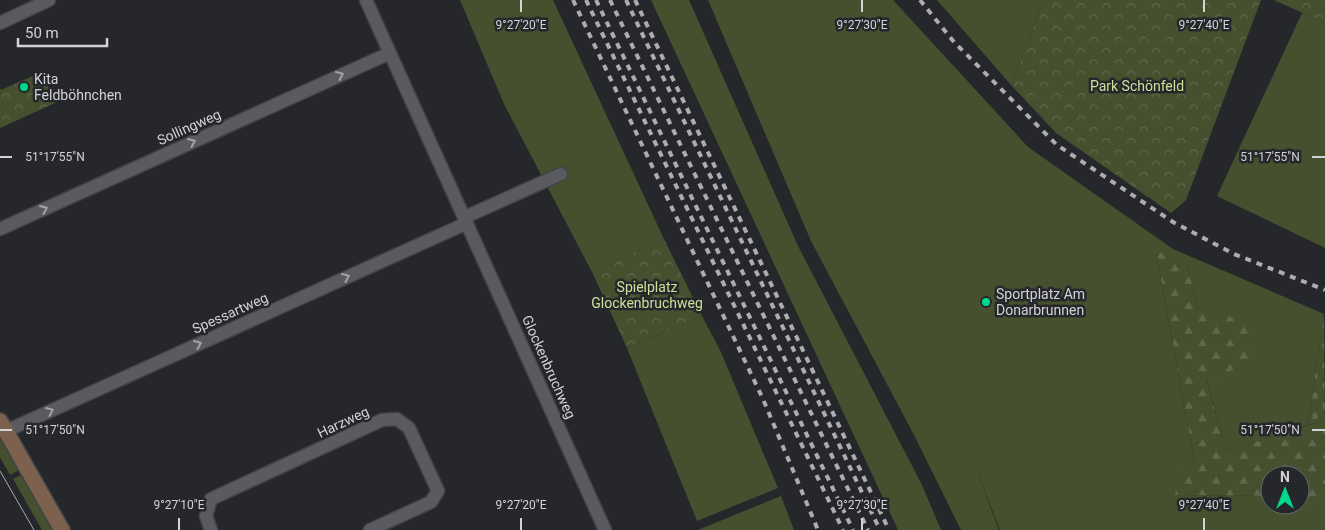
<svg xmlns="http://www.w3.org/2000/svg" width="1325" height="530" viewBox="0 0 1325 530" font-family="Roboto,sans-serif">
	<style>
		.green { fill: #45502f }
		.forest { fill: url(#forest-firs) }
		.cemetery { fill: url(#cemetery-stones) }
		.park { fill: url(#park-crowns) }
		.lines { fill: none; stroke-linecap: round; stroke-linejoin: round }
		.minor-casing { stroke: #424346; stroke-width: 15 }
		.secondary-casing { stroke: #424346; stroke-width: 18 }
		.minor { stroke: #595b60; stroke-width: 12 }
		.secondary { stroke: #7c624e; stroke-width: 15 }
		.tram { stroke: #acadb0; stroke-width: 1 }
		.rail { stroke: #acadb0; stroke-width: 4; stroke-dasharray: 6 6; stroke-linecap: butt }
		.oneway { stroke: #a2a3a7 }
		.ticks { fill: none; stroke: #d2d3d6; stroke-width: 2 }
		.poi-dot { fill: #00d98c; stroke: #26272b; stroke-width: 2 }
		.labels { text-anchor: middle; stroke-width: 5; stroke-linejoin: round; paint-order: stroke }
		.poi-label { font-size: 14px; fill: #d2d3d6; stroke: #26272b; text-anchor: start }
		.park-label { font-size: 14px; fill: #c9e099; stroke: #26272b }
		.street-label { font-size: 14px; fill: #d2d3d6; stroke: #26272b }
		.ticks-label { font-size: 12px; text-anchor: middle; fill: #d2d3d6; stroke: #26272b; stroke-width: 5; stroke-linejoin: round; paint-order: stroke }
	</style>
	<defs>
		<pattern id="forest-firs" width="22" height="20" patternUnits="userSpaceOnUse" patternTransform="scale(1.25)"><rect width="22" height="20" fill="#45502f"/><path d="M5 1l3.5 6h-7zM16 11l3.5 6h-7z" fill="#5f684c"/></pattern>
		<pattern id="cemetery-stones" width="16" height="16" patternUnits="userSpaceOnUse" patternTransform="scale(1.25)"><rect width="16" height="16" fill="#45502f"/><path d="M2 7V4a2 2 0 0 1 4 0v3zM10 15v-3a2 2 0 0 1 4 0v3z" fill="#5f684c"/></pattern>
		<pattern id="park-crowns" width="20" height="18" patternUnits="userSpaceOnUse" patternTransform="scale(1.25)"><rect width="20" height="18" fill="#45502f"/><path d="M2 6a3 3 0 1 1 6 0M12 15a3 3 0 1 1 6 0" fill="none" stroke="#5f684c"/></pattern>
	</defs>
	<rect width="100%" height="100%" fill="#26272b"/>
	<path class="green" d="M460,0H553L663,237L593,274L504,104Z
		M651,0H689L798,246L922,485L941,530H898Z
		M708,0H893L1028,147L1173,249L1324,314L1308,425L1226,451L1207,380L1255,360L1198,310L1186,259L1156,253L1195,465L1175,495L1270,496V505H1300V497H1325V530H1000L973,461L999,530H961L914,435L811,241Z
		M937,0H1044L1011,85Z
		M1302,13L1325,23V248L1217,196Z
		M702,316L720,350L778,488L697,521L627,348Z
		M0,436L19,470L10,475L0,457Z
		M21,475L53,530H42L13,479Z
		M781,496L794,530H698Z"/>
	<path class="forest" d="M1156,252L1186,259L1198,310L1250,321L1255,360L1207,381L1226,451L1325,420V497H1300V475H1270V496L1175,495L1180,470L1195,465Z"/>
	<path class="cemetery" d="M1324,314L1325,420L1308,425Z"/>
	<path class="park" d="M1044,0H1261L1186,200L1171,213L1056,133L1011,85Z
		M1274,0H1325V23Z
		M42,72L55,103L0,128V88L1,90Z
		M663,237L702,316L627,348L593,274Z"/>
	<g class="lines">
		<defs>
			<path id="minor" d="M366,0L605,530
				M0,23L49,0
				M465,217L561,174
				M0,229L390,53
				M6,431L467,223
				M211,530L206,516L211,499L382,420L397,419L409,428L438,491L431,502L370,530"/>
			<path id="secondary" d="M0,421L62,530"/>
		</defs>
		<use href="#minor" class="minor-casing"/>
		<use href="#secondary" class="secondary-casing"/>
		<use href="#minor" class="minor"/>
		<use href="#secondary" class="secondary"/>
		<path class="tram" d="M0,471L34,530"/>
		<path class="rail" d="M573,0L763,399L818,530
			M586,0L843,530
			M596,0L853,530
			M610,0L868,530
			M626,0L880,530
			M635,0L889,530
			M920,0L954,42L1057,145L1173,222L1234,254L1325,290"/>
	</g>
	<defs><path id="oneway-chevron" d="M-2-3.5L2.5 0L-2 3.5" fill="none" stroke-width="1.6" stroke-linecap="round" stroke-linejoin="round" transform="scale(1.25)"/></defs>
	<g class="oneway">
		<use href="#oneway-chevron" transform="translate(340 75) rotate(-24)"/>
		<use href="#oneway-chevron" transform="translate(192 142) rotate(-24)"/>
		<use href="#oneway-chevron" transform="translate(44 209) rotate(-24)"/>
		<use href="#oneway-chevron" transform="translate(346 277) rotate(-24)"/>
		<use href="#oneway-chevron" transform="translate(198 344) rotate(-24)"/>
		<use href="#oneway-chevron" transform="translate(50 411) rotate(-24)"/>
	</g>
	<path class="ticks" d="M521,0V12M862,0V12M1204,0V12M0,157H12M1312,157H1325M0,430H12M1312,430H1325M179,518V530M521,518V530M862,518V530M1204,518V530"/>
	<g class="poi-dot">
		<circle cx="24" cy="87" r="5"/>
		<circle cx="986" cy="302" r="5"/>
	</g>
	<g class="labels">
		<g class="poi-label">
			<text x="34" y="84">Kita<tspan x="34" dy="16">Feldböhnchen</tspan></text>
			<text x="996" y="299">Sportplatz Am<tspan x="996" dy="16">Donarbrunnen</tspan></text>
		</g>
		<g class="park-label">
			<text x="1137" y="91">Park Schönfeld</text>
			<text x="647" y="292">Spielplatz<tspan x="647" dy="16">Glockenbruchweg</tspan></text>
		</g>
		<g class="street-label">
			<text transform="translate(189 127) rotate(-24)" y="5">Sollingweg</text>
			<text transform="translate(230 313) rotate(-24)" y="5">Spessartweg</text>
			<text transform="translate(549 367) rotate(66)" y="5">Glockenbruchweg</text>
			<text transform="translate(343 422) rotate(-25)" y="5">Harzweg</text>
		</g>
	</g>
	<g class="ticks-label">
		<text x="521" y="29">9°27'20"E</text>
		<text x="862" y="29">9°27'30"E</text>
		<text x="1204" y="29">9°27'40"E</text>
		<text x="55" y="161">51°17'55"N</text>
		<text x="1270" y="161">51°17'55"N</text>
		<text x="55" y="434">51°17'50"N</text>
		<text x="1270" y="434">51°17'50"N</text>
		<text x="179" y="509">9°27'10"E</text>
		<text x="521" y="509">9°27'20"E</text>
		<text x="862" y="509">9°27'30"E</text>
		<text x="1204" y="509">9°27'40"E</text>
	</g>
	<g transform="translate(1285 490)"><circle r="24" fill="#26272b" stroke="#6b6c6f"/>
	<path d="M0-4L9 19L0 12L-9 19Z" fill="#00d98c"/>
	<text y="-8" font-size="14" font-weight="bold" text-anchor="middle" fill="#d2d3d6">N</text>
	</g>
	<path d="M18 38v8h89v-8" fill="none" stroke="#d2d3d6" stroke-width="2.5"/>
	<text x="25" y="38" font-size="15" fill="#d2d3d6" stroke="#26272b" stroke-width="4" paint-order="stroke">50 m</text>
</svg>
